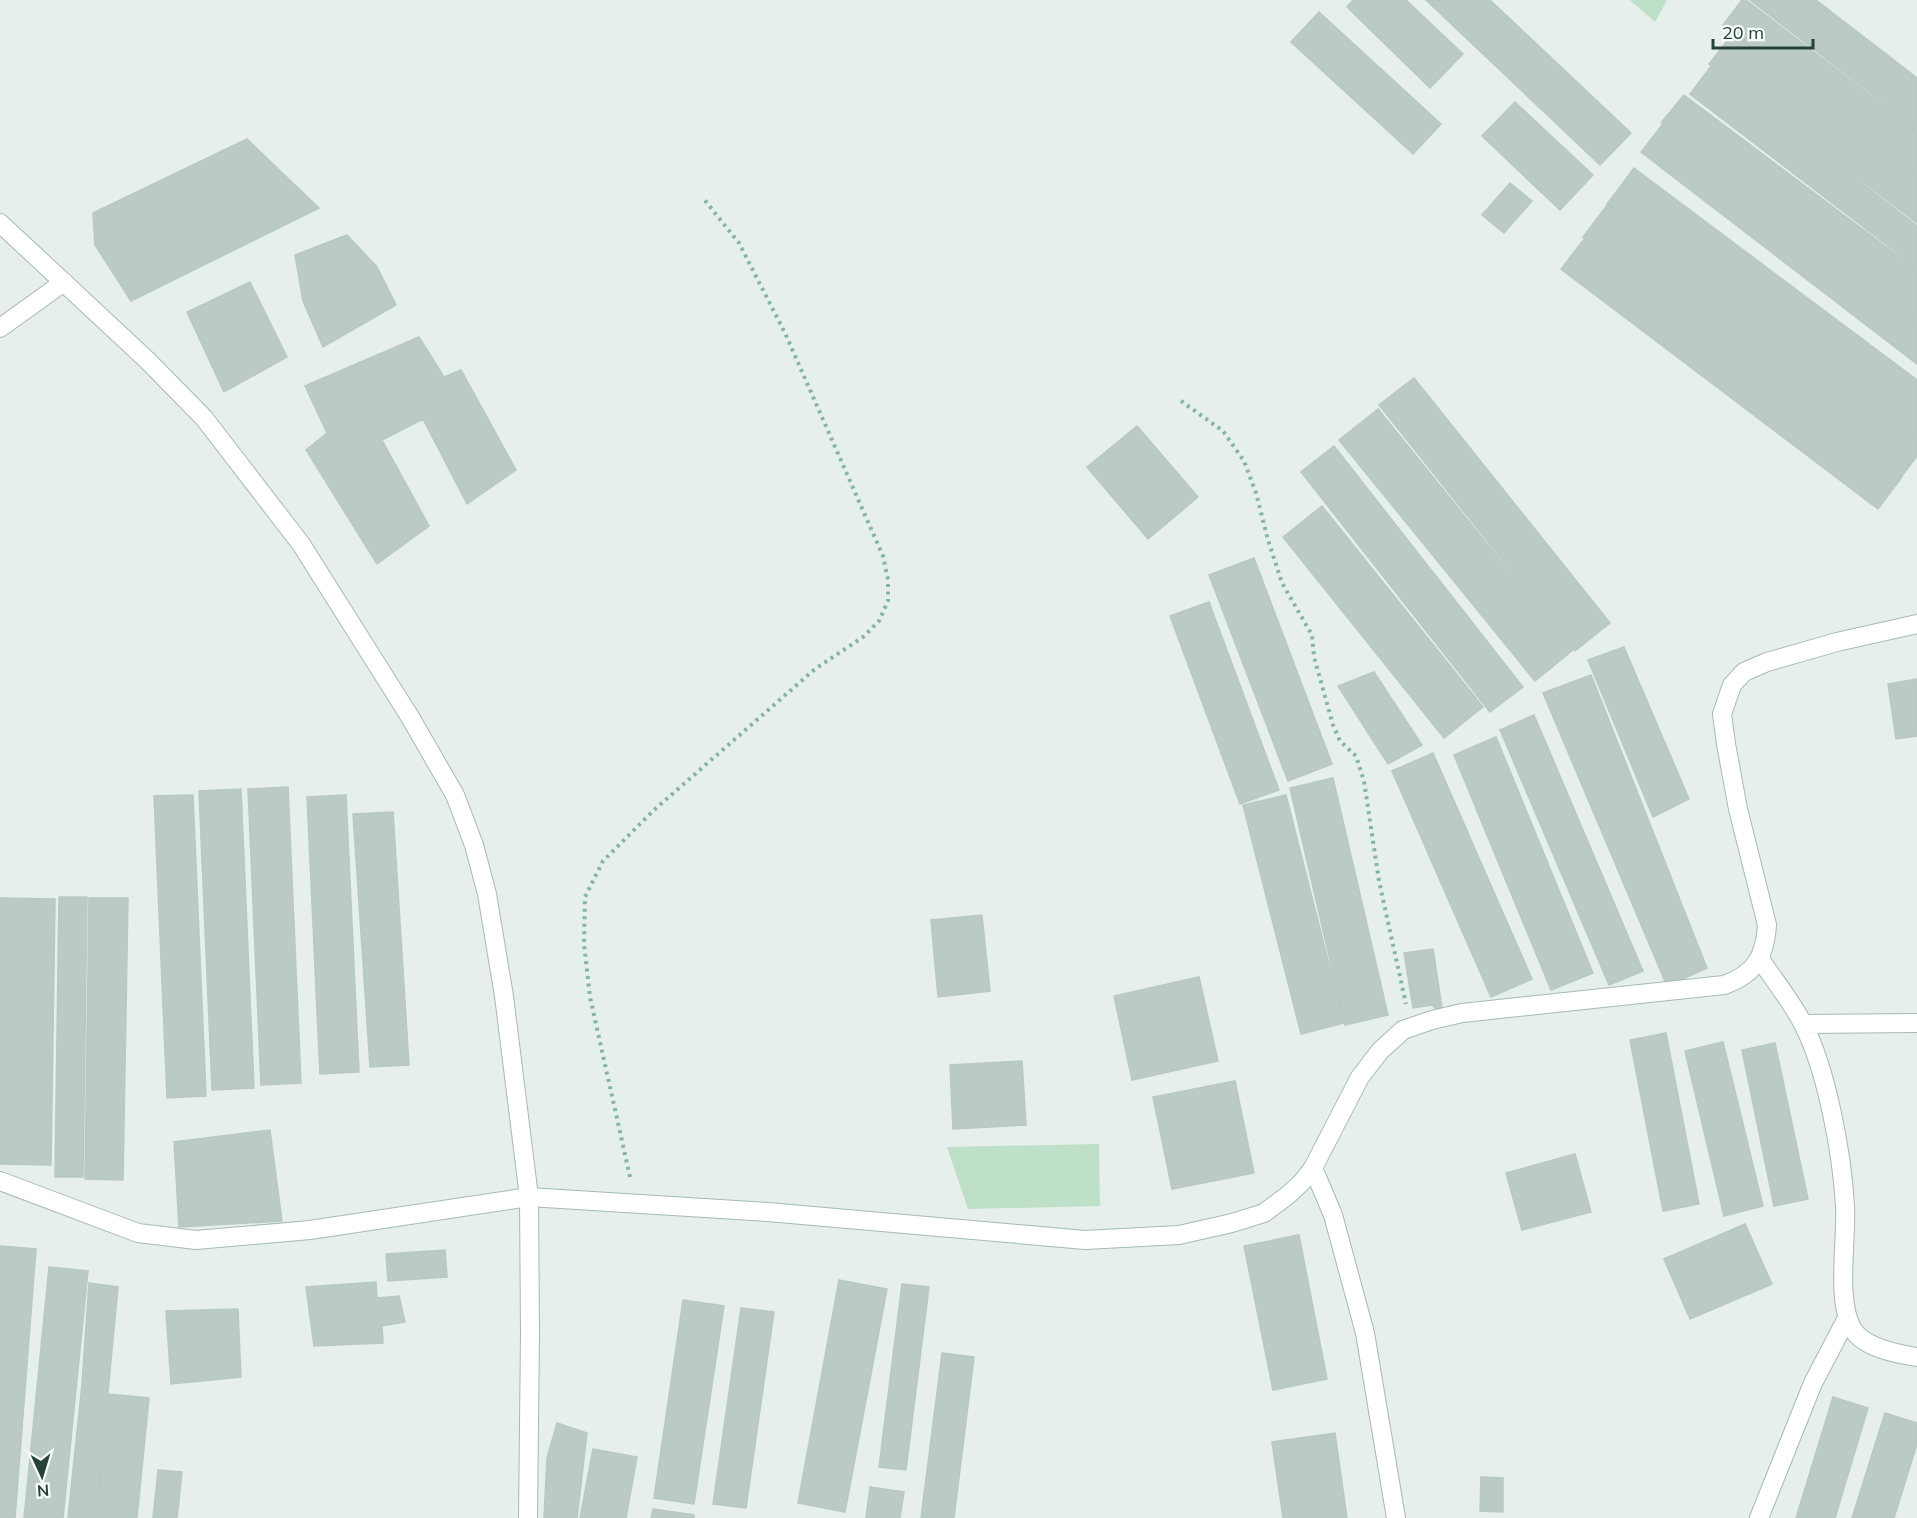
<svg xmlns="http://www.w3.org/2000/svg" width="1917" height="1518" viewBox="0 0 1917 1518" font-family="Mulish,sans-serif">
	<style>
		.green { fill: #bfe0c8 }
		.building { fill: #bbcac4; stroke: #b8c9c2; stroke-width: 1.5 }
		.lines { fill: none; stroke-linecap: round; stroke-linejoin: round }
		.street-casing { stroke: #a8b8b2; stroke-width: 20 }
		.secondary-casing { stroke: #a4bbb3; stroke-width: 20 }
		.path { stroke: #86b3a5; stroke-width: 4; stroke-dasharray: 3 4.5; stroke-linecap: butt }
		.street { stroke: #fff; stroke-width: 18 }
		.secondary { stroke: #fff; stroke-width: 18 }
	</style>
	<rect width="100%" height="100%" fill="#e6efeb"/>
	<path class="green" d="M1630,0H1667L1655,22Z
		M1099,1144L1100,1206L968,1209L947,1147Z"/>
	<path class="building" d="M1353,0H1406L1463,54L1430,88L1347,7Z
		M1426,0H1490L1631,133L1600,165Z
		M1742,0H1746L1917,131V173L1723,25Z
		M1750,0H1816L1917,78V129Z
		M1319,12L1441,124L1413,154L1291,42Z
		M1733,33L1917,175V223L1709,64Z
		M1711,66L1917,226V268L1690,94Z
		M1684,95L1917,270V319L1661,123Z
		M1515,102L1593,175L1560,210L1482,136Z
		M1662,125L1917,320V364L1641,152Z
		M247,139L319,208L131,301L95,245L93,213Z
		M1634,168L1917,380V435L1607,204Z
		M1510,183L1532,201L1504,233L1482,215Z
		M1608,204L1917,436V456L1902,476L1583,237Z
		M347,235L377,267L396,305L323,347L303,301L295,255Z
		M1585,238L1902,477L1878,509L1561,269Z
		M250,282L287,357L224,392L187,312Z
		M419,337L444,377L461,370L516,470L467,504L423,419L382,440L429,526L377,564L306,450L327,433L305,386Z
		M1414,378L1610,623L1575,651L1379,405Z
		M1378,409L1573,650L1535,681L1339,440Z
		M1137,426L1198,497L1148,539L1087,467Z
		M1334,446L1523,687L1490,712L1301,472Z
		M1322,506L1483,707L1444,738L1283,537Z
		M1254,558L1332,764L1288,781L1209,575Z
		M1209,602L1279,790L1240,804L1170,616Z
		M1624,647L1689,799L1653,817L1588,660Z
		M1374,672L1422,745L1388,764L1338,686Z
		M1591,675L1707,968L1667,986L1543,693Z
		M1917,679V736L1896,739L1888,684Z
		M1534,715L1643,971L1609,985L1500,730Z
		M1496,737L1593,973L1551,990L1454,755Z
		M1433,753L1532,979L1491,997L1392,771Z
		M1333,778L1388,1015L1345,1025L1290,788Z
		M288,787L301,1083L261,1085L248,789Z
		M241,789L254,1088L212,1090L199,791Z
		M193,795L206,1096L167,1098L154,796Z
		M346,795L359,1072L320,1074L307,797Z
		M1286,795L1344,1023L1301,1034L1243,805Z
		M393,812L409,1065L370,1067L353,814Z
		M59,897H87L83,1177H55Z
		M0,898L55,899L51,1165L0,1164Z
		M89,898H128L123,1180L85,1179Z
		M982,915L990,991L938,997L931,920Z
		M1433,949L1442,1008L1436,1009L1432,1005L1413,1008L1404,953Z
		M1199,977L1218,1061L1132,1080L1114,996Z
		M1666,1033L1699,1204L1663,1211L1630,1040Z
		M1723,1042L1763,1206L1724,1216L1685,1051Z
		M1775,1043L1808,1199L1774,1206L1742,1050Z
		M1022,1061L1026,1125L953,1129L950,1065Z
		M1235,1081L1254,1173L1172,1189L1153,1097Z
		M270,1130L282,1221L179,1227L174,1142Z
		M1575,1154L1591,1212L1522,1230L1506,1173Z
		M1745,1224L1772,1284L1690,1319L1664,1259Z
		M1299,1235L1327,1379L1273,1390L1244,1246Z
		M0,1246L36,1249L15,1518H0Z
		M445,1250L447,1277L388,1281L386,1254Z
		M49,1267L88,1271L63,1518H24Z
		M839,1280L887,1289L845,1512L798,1503Z
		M376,1282L377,1298L399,1296L405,1322L382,1326L383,1343L314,1346L306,1287Z
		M89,1283L118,1287L96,1518H68L82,1384Z
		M902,1284L929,1287L906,1470L879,1467Z
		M683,1300L724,1306L694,1504L654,1498Z
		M741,1308L774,1312L746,1508L713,1504Z
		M238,1309L241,1377L171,1384L166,1311Z
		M942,1353L974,1357L954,1518H921Z
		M108,1394L149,1398L137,1518H97Z
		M1833,1397L1868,1408L1835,1518H1796Z
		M1885,1413L1917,1423V1444L1894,1518H1852Z
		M557,1423L587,1433L577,1518H544L547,1458Z
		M1335,1433L1347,1518H1283L1272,1442Z
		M593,1449L637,1457L626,1518H580Z
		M158,1470L182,1472L177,1518H153Z
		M1481,1477L1503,1478V1512L1480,1511Z
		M870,1487L904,1492L900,1518H866Z
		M653,1509L694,1515V1518H651Z"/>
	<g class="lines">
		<defs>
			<path id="street" d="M0,223L147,360L204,418L301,544L410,717L455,795L474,845L487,894L504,996L529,1197L530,1333L528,1518
				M0,328L64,282
				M1760,959C1774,980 1792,1002 1803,1024C1827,1070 1842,1154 1845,1206C1847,1239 1836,1300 1852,1328C1863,1348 1897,1354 1917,1357
				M1803,1024L1917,1023
				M1313,1168L1333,1215L1365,1333L1396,1518
				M1759,1518L1813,1383L1847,1318"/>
			<path id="secondary" d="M0,1181L138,1233L196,1240L310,1230L529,1197L768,1212L1085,1240L1179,1235L1232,1223L1264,1213L1288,1195L1302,1182L1313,1168L1360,1077L1380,1051L1403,1030L1432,1020L1462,1013L1724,985C1755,974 1765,957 1767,925L1738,809L1726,744L1722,714L1732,685L1744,672L1767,662L1837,642L1917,624"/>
		</defs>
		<use href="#street" class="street-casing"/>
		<use href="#secondary" class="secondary-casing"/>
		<path class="path" d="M1181,401L1223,431L1244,461L1256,493L1268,540L1282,583L1312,635L1314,657L1333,725L1340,741L1356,756L1364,781L1379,881L1406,1004
			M630,1177L590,997L584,944L585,897L603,861L654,810L815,669L863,637L879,621L888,601V580L883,556L785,333L739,243L703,198"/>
		<use href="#street" class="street"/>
		<use href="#secondary" class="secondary"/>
	</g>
	<g transform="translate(42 1476) rotate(176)" stroke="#f7fbf9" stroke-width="4.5" paint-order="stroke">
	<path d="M0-4.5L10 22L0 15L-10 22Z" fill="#24423a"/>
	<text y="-9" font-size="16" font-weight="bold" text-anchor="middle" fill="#24423a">N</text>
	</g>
	<path d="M1713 39v9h100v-9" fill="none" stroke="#24423a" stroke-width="3"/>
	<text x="1722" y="39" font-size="18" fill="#24423a" stroke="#f7fbf9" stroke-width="4.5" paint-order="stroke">20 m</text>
</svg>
